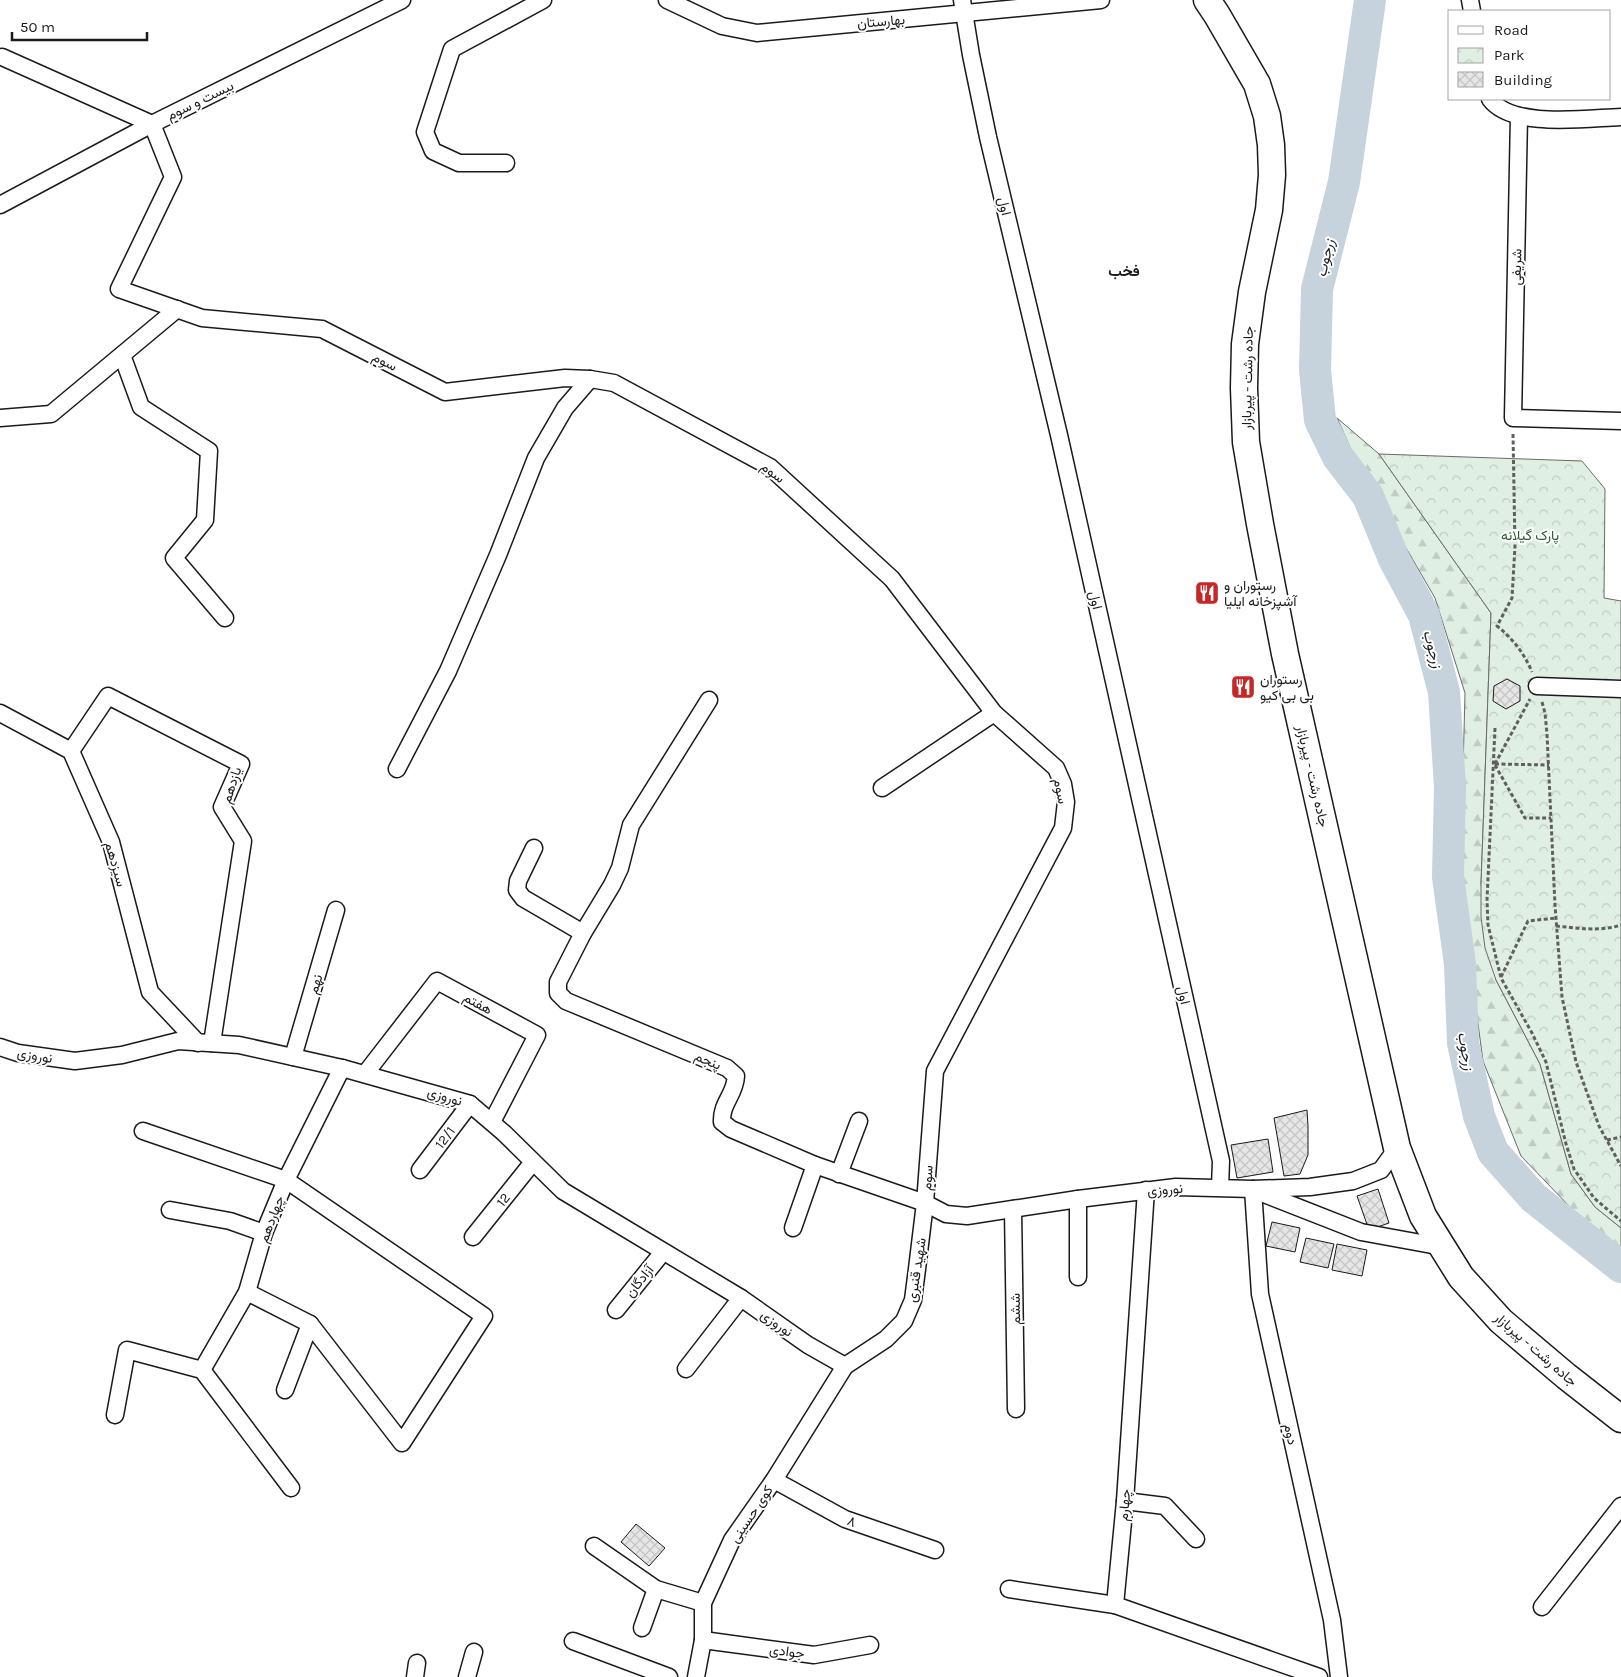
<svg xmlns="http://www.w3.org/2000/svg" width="1621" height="1677" viewBox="0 0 1621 1677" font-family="Karla,Vazirmatn,sans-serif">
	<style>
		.forest { fill: url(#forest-firs); stroke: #6a6a6a }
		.park { fill: url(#park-crowns); stroke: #6a6a6a }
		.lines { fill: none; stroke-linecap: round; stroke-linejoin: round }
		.river { stroke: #c6d2dc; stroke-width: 32 }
		.building { fill: url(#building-cross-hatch); stroke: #1a1a1a }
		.street-casing { stroke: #1a1a1a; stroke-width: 19 }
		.primary-casing { stroke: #1a1a1a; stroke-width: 29 }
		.path { stroke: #5f5f5f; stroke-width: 3; stroke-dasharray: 4 2.5; stroke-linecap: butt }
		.street { stroke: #fff; stroke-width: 16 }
		.primary { stroke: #fff; stroke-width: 26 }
		.labels { text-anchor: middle; stroke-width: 4; stroke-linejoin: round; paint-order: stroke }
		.street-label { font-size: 14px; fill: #1a1a1a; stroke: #fff }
		.park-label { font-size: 14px; fill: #2b5a34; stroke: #fff }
		.poi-label { font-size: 14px; fill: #1a1a1a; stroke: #fff; text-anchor: start }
		.water-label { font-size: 15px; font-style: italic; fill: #1a1a1a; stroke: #fff }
		.neighbourhood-label { font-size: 15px; font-weight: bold; fill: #1a1a1a; stroke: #fff }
	</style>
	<defs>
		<pattern id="forest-firs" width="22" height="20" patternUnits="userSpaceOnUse" patternTransform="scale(1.25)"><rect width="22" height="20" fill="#e0efe3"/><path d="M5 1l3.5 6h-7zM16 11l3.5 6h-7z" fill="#c0ccc2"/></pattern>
		<pattern id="park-crowns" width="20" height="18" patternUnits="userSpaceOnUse" patternTransform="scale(1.25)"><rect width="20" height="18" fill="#e0efe3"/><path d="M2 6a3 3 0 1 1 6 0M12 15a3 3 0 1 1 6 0" fill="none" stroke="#c0ccc2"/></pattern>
		<pattern id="building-cross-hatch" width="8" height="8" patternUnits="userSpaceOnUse" patternTransform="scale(1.25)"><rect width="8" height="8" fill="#e6e6e6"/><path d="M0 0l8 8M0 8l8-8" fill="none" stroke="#c5c5c5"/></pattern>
	</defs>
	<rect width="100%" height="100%" fill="#fff"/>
	<path class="forest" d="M1337,418L1379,454L1491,613L1481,884L1496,980L1540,1064L1571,1174L1595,1207L1621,1228V1253L1594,1232L1521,1156L1483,1061L1460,889L1465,693L1435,598L1359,467Z"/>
	<path class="park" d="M1379,454L1582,461L1605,489L1604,598L1621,601V1228L1595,1207L1571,1174L1540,1064L1496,980L1485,948L1481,917V884L1491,613Z"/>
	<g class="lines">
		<path class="river" d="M1370,0L1344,182L1317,289L1315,370L1320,420L1338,457L1368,496L1394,559L1424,615L1444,692L1450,787L1448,877L1460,964L1463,1043L1479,1116L1493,1152L1534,1198L1621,1267"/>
	</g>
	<path class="building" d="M1507,679L1520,686V701L1506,709L1493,701L1494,686Z
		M1307,1110L1308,1126V1155L1300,1174L1284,1176L1274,1118Z
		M1268,1139L1273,1172L1237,1178L1231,1145Z
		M1378,1189L1389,1223L1369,1230L1357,1196Z
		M1272,1222L1300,1228L1295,1252L1266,1246Z
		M1306,1238L1334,1244L1328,1268L1300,1262Z
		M1337,1244L1367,1250L1362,1276L1332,1270Z
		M636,1524L665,1548L649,1566L621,1542Z"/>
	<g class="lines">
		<defs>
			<g id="street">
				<path d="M667,0L722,26L757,33L1101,0"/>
				<path d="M962,0L971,55L988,137L1059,435L1221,1161L1220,1187"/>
				<path d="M1470,0L1472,11"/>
				<path d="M2,57L152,124L173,177L119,289L202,318L322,329L445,392L565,378L590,379L614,383L770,467L892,579L994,713L1056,768L1063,784L1066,802L1063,828L935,1071L925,1203L917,1269L913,1300L904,1321L886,1339L845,1366L774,1480L732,1540L703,1603V1640L696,1677"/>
				<path d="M1490,99C1512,129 1587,118 1621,117"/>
				<path d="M1519,116L1513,418L1621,421"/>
				<path d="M506,163H459L433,151L425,132L452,49L543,0"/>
				<path d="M0,205L152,124L402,0"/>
				<path d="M122,355L141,407L209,451L205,520L174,558L225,618"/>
				<path d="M0,418L51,414L177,309"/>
				<path d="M1537,686L1621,689"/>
				<path d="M709,700L631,825L620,868L612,885L583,933L558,982V993L566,1001L727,1068L736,1076C735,1095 721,1103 722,1122L731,1129L815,1165L925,1203L946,1214L967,1216L1078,1199L1176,1187L1253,1189L1310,1187L1353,1181L1381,1170L1397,1148"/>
				<path d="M0,713L71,751L111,842L150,992L198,1043"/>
				<path d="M71,751L108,696L241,764L222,807L243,841L212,1043"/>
				<path d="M397,769L448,671L498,555L536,458L565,408L590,379"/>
				<path d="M882,788L994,713"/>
				<path d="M534,848L518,881L517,890L523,898L583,933"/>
				<path d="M0,1047L18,1053L75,1061L122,1055L178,1041L239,1045L342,1068L470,1104L504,1133L563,1191L741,1298L808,1345L845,1366"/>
				<path d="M293,1057L336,910"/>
				<path d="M365,1074L437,981L537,1035L492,1122"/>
				<path d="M143,1131L286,1180L484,1316L402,1443L310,1324L247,1292"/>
				<path id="s1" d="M420,1170L470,1104"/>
				<path d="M839,1174L859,1121"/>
				<path d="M1253,1189L1260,1294L1332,1620L1339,1677"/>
				<path d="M1146,1190L1125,1501L1115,1605L1319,1677"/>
				<path d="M1259,1192L1361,1232L1443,1247"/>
				<path d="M1078,1199V1277"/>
				<path d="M1013,1209L1016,1409"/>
				<path d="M170,1210L230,1221L264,1233"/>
				<path d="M793,1228L815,1165"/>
				<path id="s2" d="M473,1237L533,1162"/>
				<path d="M616,1310L663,1252"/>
				<path d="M686,1369L741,1298"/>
				<path d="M202,1370L247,1292L264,1233L286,1180L342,1068"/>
				<path d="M285,1390L310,1324"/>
				<path d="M115,1415L127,1350L202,1370L291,1488"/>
				<path d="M774,1480L845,1519L935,1550"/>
				<path d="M1125,1501L1165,1506L1196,1539"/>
				<path d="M594,1546L656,1589L703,1603"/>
				<path d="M1009,1589L1115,1605"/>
				<path d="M1542,1607L1621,1506"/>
				<path d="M642,1628L656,1589"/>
				<path d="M703,1640L814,1655L870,1645"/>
				<path d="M573,1641L669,1677"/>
				<path d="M415,1677L417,1663"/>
				<path d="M467,1677L474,1652"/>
			</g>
			<path id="primary" d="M1207,0L1217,15L1257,84L1267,116L1271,145L1272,175L1269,210L1252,292L1245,344L1244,388L1246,442L1260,524L1285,654L1397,1148L1423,1216L1461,1277L1501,1321L1566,1376L1621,1419"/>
		</defs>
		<use href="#street" class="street-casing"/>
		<use href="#primary" class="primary-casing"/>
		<path class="path" d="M1513,434L1515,546L1512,598L1497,626C1513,639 1524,653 1532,672
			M1542,702L1545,713L1547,734L1555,905L1562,997L1576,1062L1599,1126L1621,1166
			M1495,728L1487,900L1488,925L1501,978L1532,1033L1546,1062L1566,1144L1574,1169L1594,1198L1621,1221
			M1495,764L1530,699
			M1495,764L1549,765
			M1495,765L1525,818H1551
			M1556,926C1578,928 1600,932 1621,925
			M1501,977L1528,921L1556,918
			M1607,1140L1621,1137"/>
		<use href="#street" class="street"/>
		<use href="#primary" class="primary"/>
	</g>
	<defs>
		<symbol id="restaurant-square" viewBox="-11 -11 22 22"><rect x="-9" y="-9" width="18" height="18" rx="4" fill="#c62828" stroke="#fff"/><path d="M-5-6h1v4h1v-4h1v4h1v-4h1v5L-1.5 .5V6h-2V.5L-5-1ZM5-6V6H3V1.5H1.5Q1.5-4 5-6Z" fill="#fff"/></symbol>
	</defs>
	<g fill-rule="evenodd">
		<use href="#restaurant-square" x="1193" y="579" width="28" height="28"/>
		<use href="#restaurant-square" x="1229" y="673" width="28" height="28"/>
	</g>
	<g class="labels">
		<g class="street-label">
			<text transform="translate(881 21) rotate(-5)" y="5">بهارستان</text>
			<text transform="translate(200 100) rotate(-26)" y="5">بیست و سوم</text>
			<text transform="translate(1005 206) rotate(77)" y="5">اول</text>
			<text transform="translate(1516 267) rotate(-89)" y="5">شریفی</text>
			<text transform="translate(385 361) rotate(27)" y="5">سوم</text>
			<text transform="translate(1247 378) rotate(-89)" y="5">جاده رشت - پیربازار</text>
			<text transform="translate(773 472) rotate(37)" y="5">سوم</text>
			<text transform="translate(1096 600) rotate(77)" y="5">اول</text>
			<text transform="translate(1313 776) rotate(77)" y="5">جاده رشت - پیربازار</text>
			<text transform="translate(231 785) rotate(-72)" y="5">یازدهم</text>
			<text transform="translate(1061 791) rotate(78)" y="5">سوم</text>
			<text transform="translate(116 864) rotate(74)" y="5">سیزدهم</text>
			<text transform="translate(315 984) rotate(-74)" y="5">نهم</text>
			<text transform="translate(1184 995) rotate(77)" y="5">اول</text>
			<text transform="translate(478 1003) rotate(29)" y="5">هفتم</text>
			<text transform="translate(35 1055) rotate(10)" y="5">نوروزی</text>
			<text transform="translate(708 1060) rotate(23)" y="5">پنجم</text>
			<text transform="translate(445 1096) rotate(17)" y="5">نوروزی</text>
			<text dy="5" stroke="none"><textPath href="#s1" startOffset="41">12/1</textPath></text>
			<text transform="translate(927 1178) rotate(-86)" y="5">سوم</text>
			<text transform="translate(1165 1189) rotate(-4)" y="5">نوروزی</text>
			<text dy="5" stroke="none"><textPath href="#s2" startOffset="48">12</textPath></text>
			<text transform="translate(271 1219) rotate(-69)" y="5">چهاردهم</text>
			<text transform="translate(916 1270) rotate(-81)" y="5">شهید قنبری</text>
			<text transform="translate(639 1281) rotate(-51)" y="5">آزادگان</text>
			<text transform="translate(1015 1309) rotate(-91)" y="5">ششم</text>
			<text transform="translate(777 1323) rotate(35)" y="5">نوروزی</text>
			<text transform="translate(1536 1349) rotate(41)" y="5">جاده رشت - پیربازار</text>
			<text transform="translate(1291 1434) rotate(78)" y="5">دوم</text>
			<text transform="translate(1124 1505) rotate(-85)" y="5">چهارم</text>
			<text transform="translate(751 1514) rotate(-56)" y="5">کوی حسینی</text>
			<text transform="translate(852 1521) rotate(21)" y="5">۸</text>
			<text transform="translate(787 1651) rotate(7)" y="5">جوادی</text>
		</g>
		<g class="park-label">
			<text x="1530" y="540">پارک گیلانه</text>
		</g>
		<g class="poi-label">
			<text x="1224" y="590">رستوران و<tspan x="1224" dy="16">آشپزخانه ایلیا</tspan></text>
			<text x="1260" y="684">رستوران<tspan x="1260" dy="16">بی بی کیو</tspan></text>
		</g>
		<g class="water-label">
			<text transform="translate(1325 258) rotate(-76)" y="5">زرجوب</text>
			<text transform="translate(1433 649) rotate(75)" y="5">زرجوب</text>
			<text transform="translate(1466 1051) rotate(81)" y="5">زرجوب</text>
		</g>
		<g class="neighbourhood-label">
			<text x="1124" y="276">فخب</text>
		</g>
	</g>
	<rect x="1448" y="10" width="162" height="90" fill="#ffffff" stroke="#a3a3a3"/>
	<rect x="1458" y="26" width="25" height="8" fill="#ffffff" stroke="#a3a3a3"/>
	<text x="1494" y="35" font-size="15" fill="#1a1a1a">Road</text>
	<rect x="1458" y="48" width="25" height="15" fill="url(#park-crowns)" stroke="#a3a3a3"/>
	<text x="1494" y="60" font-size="15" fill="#1a1a1a">Park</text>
	<rect x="1458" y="72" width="25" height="15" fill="url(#building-cross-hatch)" stroke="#a3a3a3"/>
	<text x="1494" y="85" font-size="15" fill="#1a1a1a">Building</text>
	<path d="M12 32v8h135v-8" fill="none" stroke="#1a1a1a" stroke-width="2.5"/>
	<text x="20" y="32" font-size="15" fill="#1a1a1a" stroke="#ffffff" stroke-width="4" paint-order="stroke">50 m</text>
</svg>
